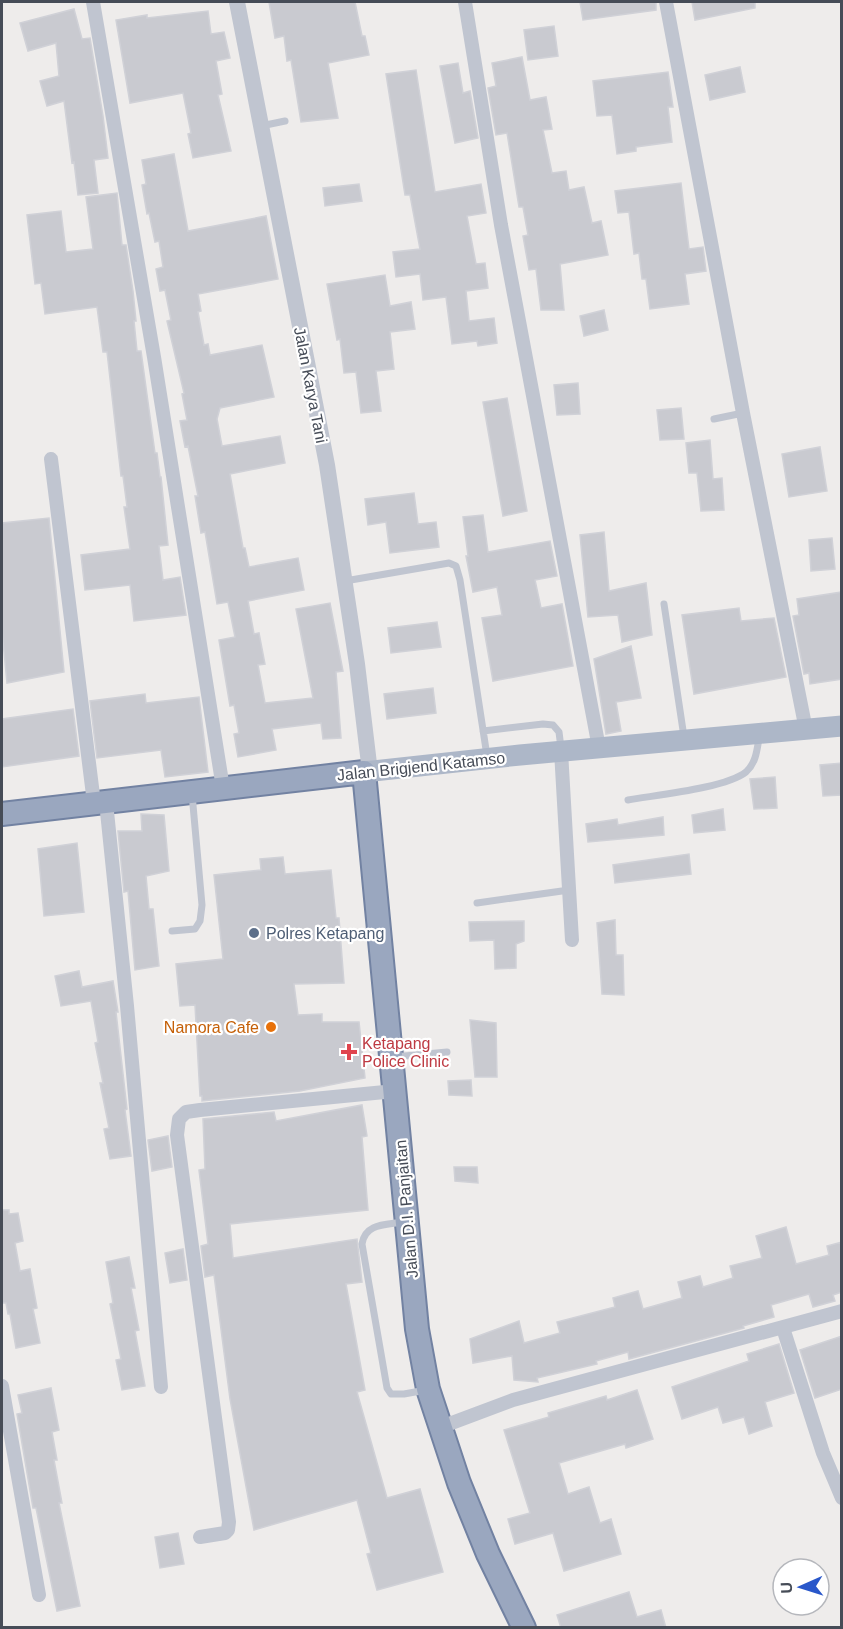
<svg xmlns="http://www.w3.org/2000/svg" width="843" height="1629" viewBox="0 0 843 1629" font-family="Arial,sans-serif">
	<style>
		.building { fill: #c9cad0; stroke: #d0d1d7; stroke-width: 1.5 }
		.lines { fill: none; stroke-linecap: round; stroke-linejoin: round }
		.trunk-casing { stroke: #7282a2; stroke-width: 26 }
		.service { stroke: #c0c5d0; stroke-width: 7 }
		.minor { stroke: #c0c5d0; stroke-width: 14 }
		.tertiary { stroke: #c0c5d0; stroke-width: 16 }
		.primary { stroke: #adb7c8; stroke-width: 21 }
		.trunk { stroke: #9aa7bf; stroke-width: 22 }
		.service-dot { fill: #5c6f8a; stroke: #fff; stroke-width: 2 }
		.food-dot { fill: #e8710a; stroke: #fff; stroke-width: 2 }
		.health-dot { fill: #e0444e; stroke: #fff; stroke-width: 2 }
		.labels { text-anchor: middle; stroke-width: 4.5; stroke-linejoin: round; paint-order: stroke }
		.street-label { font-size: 16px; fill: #464c57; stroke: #fff }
		.service-label { font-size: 16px; fill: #4e5e75; stroke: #fff; text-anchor: start }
		.food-label { font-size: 16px; fill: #c56008; stroke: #fff; text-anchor: end }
		.health-label { font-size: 16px; fill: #be3a42; stroke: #fff; text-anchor: start }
	</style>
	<rect width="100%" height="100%" fill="#eeeceb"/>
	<path class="building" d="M269,2H355L362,36H365L369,55L328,63L338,118L301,122L291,60L287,61L284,36L275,38Z
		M580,2H656V10L583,20Z
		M692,2H755V8L695,20Z
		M74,9L82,39L90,38L103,116L108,158L94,160L98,193L78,195L74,162L72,163L64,101L47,106L40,81L59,76L56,43L28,51L20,23Z
		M208,11L211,34L224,32L230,58L216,61L222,94L218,95L231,151L193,158L188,134L191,133L183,93L130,103L116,20L147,15V18Z
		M554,26L558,56L528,60L524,30Z
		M522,57L530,100L546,97L552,129L543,130L552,173L566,171L569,190L584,187L592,223L601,221L608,255L560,264L564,310H541L536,269L529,270L523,236L528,235L523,207H519L507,133L496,135L488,88L496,86L492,63Z
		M458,63L463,93L470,91L478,138L455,143L440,66Z
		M740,67L745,92L710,100L705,75Z
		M416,70L435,192L481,184L486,213L467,216L476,264L485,263L488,288L466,291L469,321L494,318L497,343L478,346L477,341L452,344L446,297L423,300L420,274L396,277L393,252L420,249L410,195H405L386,74Z
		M668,72L673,107H668L672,142L636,147V151L617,154L612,115L597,116L593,81Z
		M174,154L188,231L266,216L278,279L198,294L201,311L198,312L204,345L208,344L210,355L262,345L274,397L220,408L217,419L222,446L280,436L285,463L230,474L243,548H245L249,567L298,558L304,590L248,601L254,634L259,633L265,664L258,665L265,703L313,698L296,609L330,603L343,671L336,672L341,738L323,739L321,723L272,729L276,750L238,757L234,734L239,733L234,705L230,706L219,640L235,637L228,602L217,604L205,532L201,533L195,496H198L188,446L185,447L180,421L187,420L182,394L184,393L167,321L171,320L165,290L160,291L156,269L163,267L159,241L155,242L149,213L147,214L142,185L146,184L142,160Z
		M681,183L689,249L703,247L706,271L685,274L689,304L650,309L646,279H642L639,253L634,254L629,212L618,213L615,191Z
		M359,184L362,201L325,206L323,188Z
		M117,193L122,245H126L133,291L136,321H134L137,351H141L155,453H157L160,477H161L168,545L159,546L163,580L180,577L186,615L134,621L130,585L85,590L81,555L130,549L124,507H127L123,476H121L107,352H103L97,307L45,314L41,283L35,284L27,215L61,211L66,252L93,249L86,197Z
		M385,275L390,306L411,302L415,329L390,332L394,369L376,371L381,411L361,413L356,372L344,373L340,339L337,340L327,284Z
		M604,310L608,330L584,336L580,316Z
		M578,383L580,414L557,415L554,385Z
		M507,398L527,511L503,516L483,402Z
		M681,408L684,439L660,440L657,410Z
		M710,440L713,479L722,478L724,510L701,511L697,473H689L686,443Z
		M820,447L827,491L789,497L782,454Z
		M414,493L418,524L436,522L439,547L390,553L386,522L368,525L365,499Z
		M483,515L488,552L550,541L557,576L535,580L541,608L562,604L573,666L493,681L482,618L502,615L497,587L473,592L466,556H468L463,517Z
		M49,518L64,672L7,683L2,631V523Z
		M604,532L609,591L646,583L652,635L622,642L618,615L588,617L580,535Z
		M832,538L835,569L811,571L809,540Z
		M842,592V679L810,684L809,673L804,674L793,616L799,615L797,599Z
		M739,608L741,621L774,618L786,677L694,694L682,615Z
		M437,622L441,647L391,653L388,628Z
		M631,646L641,698L616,702L621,731L606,734L594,659Z
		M433,688L436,713L387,719L384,694Z
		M145,694L146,703L199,697L208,772L165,777L161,750L97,758L90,701Z
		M73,709L79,756L2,767V719Z
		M842,763V795L823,796L820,765Z
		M775,777L777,808L754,809L750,779Z
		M723,809L725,830L694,833L692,815Z
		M141,814L164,815L169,871L146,876L149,909H153L159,966L135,970L128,891L124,892L118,831H142Z
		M663,817L664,835L588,842L586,824L617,819L618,825Z
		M77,843L84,912L44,916L38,849Z
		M689,854L691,874L615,883L613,865Z
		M283,857L285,874L331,870L336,918H339L344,983L294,984L298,1015L322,1014V1022H359L365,1078L300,1091L202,1101V1096H200L195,1005L180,1006L176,964L223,959L214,875L261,870L260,859Z
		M615,920L616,955H623L624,995L602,994L597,923Z
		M524,921V941L516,944V968L495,969L494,940L470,941L469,922Z
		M79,971L82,987L113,981L118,1012H116L127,1109L125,1110L131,1156L110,1159L104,1129L109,1128L100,1083H103L95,1043L98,1042L91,1001L61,1006L55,976Z
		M470,1020L496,1023L497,1077H475Z
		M471,1080L472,1096L449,1095L448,1081Z
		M362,1105L367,1136L362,1137L368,1210L230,1224L233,1258L357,1239L362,1282L346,1284L365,1390L357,1392L387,1498L420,1489L443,1572L377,1590L367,1554L371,1553L357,1500L254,1530L230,1399L214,1275L205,1277L201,1246L208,1244L199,1170L205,1169L203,1119L274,1112L276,1121Z
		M168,1136L172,1167L152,1171L148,1140Z
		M454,1167H477L478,1183L455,1181Z
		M2,1210H9V1214L18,1213L23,1241L15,1243L20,1271L30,1269L37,1308L33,1309L40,1343L16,1348L10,1314H8L6,1303H2Z
		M786,1227L796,1264L829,1255L827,1246L842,1242V1292L833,1295L835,1301L813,1307L809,1294L771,1305L774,1317L743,1326L744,1328L629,1359L628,1352L596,1361L597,1364L537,1378L538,1382L514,1380L512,1356L473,1363L470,1339L519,1321L524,1343L560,1333L557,1322L615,1307L613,1298L638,1291L643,1309L682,1298L678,1282L700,1276L703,1287L733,1278L730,1266L762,1258L756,1236Z
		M183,1249L187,1280L170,1283L165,1253Z
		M129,1257L135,1288H131L139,1330L135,1331L145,1386L122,1390L116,1360L121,1359L110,1304L113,1303L106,1262Z
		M842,1336V1389L815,1398L800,1350Z
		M779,1344L794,1393L765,1402L772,1426L749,1434L744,1417L723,1423L718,1407L682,1419L672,1387L749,1361L747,1354Z
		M51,1388L59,1430L52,1432L57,1460H54L62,1503H59L80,1606L57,1611L36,1508H33L17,1414L22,1413L18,1395Z
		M637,1390L653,1439L626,1448L625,1444L559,1463L568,1494L589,1487L600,1523L611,1519L621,1554L564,1571L553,1533L515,1544L508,1519L530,1513L504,1430L549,1417L548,1413L606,1396L607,1400Z
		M178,1533L184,1564L160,1568L155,1537Z
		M629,1592L637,1617L661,1610L666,1628H561L557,1615Z"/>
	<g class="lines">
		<defs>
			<path id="trunk" d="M2,814L364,772L417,1329L428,1389L459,1483L488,1554L524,1628"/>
		</defs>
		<use href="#trunk" class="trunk-casing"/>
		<path class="service" d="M261,126L285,121
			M714,419L743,413
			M345,581L449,563L456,566L460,580L487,756
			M664,604L684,737
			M483,731L543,724L553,725L559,732L561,748
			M628,800C656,795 726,788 746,772C756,763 757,750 759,738
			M477,903L569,890
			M172,931L195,929L200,921L202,905L192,794
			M394,1057L447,1052
			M403,1222C386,1225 365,1223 362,1244L387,1388L391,1394H404L426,1390"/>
		<path class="minor" d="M93,2L154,357L223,788
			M465,2L501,225L599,748
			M666,2L743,413L806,730
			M51,459L94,803
			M561,751L572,940
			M106,802L127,1006L161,1387
			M783,1328L823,1453L842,1498
			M2,1386L39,1595
			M441,1427L513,1400L842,1311
			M200,1537L225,1533L228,1530L229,1522L177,1135L179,1119L186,1112L200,1110L395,1091"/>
		<path class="tertiary" d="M237,2L327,465L357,664L370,772"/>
		<path class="primary" d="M364,772L520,755L842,726"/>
		<use href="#trunk" class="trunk"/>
	</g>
	<circle class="service-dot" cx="254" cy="933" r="6"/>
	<circle class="food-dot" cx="271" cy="1027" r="6"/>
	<path class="health-dot" d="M346 1043h6v6h6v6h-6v6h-6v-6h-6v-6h6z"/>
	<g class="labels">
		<g class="street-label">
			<text transform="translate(311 385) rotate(79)" y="6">Jalan Karya Tani</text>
			<text transform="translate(421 766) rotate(-6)" y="6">Jalan Brigjend Katamso</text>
			<text transform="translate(406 1209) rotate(-95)" y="6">Jalan D.I. Panjaitan</text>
		</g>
		<g class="service-label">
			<text x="266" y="939">Polres Ketapang</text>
		</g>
		<g class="food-label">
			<text x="259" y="1033">Namora Cafe</text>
		</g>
		<g class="health-label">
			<text x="362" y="1049">Ketapang<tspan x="362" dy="18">Police Clinic</tspan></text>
		</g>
	</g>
	<rect width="843" height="1629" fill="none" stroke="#464c57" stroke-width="6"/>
	<g transform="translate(801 1587) rotate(267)"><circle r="28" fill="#ffffff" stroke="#b5b7bc" stroke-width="1.5"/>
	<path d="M0-4.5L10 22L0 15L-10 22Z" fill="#2957ca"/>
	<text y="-9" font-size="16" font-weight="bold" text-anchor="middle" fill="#464c57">U</text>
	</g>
</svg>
